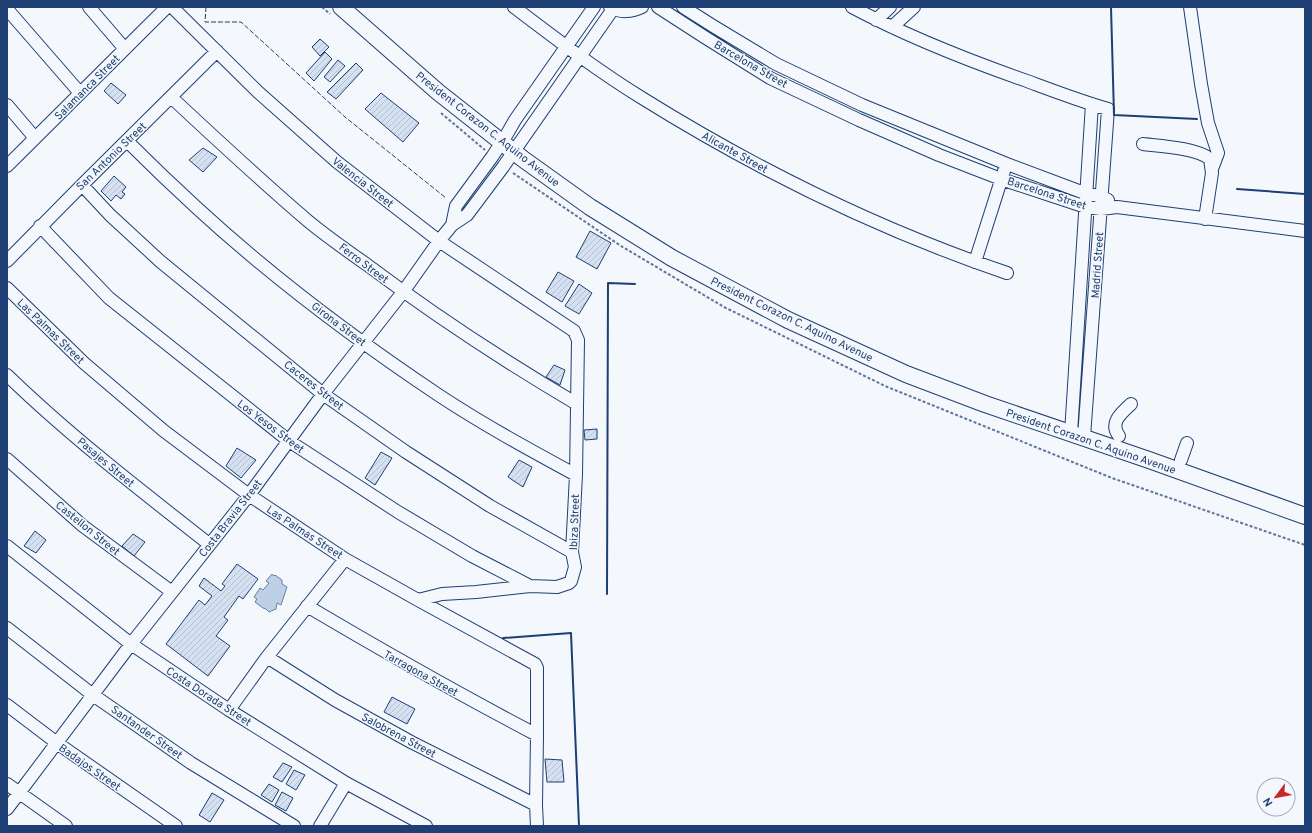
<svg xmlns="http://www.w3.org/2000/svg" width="1312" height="833" viewBox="0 0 1312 833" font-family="Overpass,sans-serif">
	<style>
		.water { fill: #bed0e5; stroke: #687fa3 }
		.building { fill: url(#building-hatch); stroke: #1d3f73 }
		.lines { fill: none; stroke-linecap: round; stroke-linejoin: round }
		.minor-casing { stroke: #1d3f73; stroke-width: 14 }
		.major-casing { stroke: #1d3f73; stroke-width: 18 }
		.path { stroke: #5e769c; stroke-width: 2; stroke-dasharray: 3 2; stroke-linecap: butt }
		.minor { stroke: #f4f7fb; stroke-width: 12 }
		.major { stroke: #f4f7fb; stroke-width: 16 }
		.fence { stroke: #1d3f73; stroke-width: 1; stroke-dasharray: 5 2; stroke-linecap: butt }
		.wall { stroke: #1d3f73; stroke-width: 2 }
		.labels { text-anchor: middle; stroke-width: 3; stroke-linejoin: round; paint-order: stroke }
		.street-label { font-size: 11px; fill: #1d3f73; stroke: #f4f7fb }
	</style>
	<defs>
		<pattern id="building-hatch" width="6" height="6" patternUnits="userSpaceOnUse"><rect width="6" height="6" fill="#d5e0f0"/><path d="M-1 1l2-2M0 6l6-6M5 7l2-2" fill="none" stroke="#b6c1d1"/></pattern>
	</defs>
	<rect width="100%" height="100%" fill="#f4f7fb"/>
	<path class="water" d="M272,574L274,576L275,575L282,580V584L287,587L281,605L277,603L276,609L269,612L266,609L263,608L255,602L257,599L254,597L260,588L263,590L269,583L266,581Z"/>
	<path class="building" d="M320,39L329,47L320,56L312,47Z
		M325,52L332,59L314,81L306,73Z
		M338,60L345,66L330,82L324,77Z
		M356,63L363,70L336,99L327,92Z
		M111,83L126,95L118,104L104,91Z
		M381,93L419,123L403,142L365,109Z
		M203,148L217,157L203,172L189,160Z
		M114,176L126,187L122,192L125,194L121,199L116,195L111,201L101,191Z
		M590,231L611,243L597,269L576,257Z
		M558,272L574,281L562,302L546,292Z
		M579,284L592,293L579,314L565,306Z
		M554,365L565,370L560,385L546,377Z
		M597,429V439L585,440L584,430Z
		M237,448L256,460L241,478L226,466Z
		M381,452L392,458L375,485L365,478Z
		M519,460L532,467L523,487L508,477Z
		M35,531L46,540L36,553L24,546Z
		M133,534L145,542L134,556L122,546Z
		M237,564L258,579L243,599L239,596L224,617L228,620L216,636L230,646L208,676L166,644L199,600L205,605L212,596L199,586L204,578L221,591L225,586L222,584Z
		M392,697L415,709L407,724L384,712Z
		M545,759L562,760L564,782H547Z
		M283,763L292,767L282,782L273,777Z
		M294,770L305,775L296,790L286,784Z
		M269,784L279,790L272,802L261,795Z
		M282,792L293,798L286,811L275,805Z
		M212,793L224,800L210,822L199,815Z"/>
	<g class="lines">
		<defs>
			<path id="minor" d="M89,7L125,49
				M172,7L258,92L337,162L439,241L574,331L578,340L576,475L572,552L575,567L571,581L569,583L557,587L530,586L476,592L442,594L418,600
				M514,7C556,39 598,71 642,98C756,169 880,230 1007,273
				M610,7C620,13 632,12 642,7
				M658,7L706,38L770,78L859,120L939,155L1001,179L1086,207L1101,209L1117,207L1305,231
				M683,7L713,26L776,64L862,105L1007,164L1087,194L1101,196L1108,200
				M852,7C908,37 967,60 1027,81C1054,91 1080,101 1108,109L1084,437
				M1190,7L1201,84L1208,123L1218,153L1212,169
				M7,9L80,93
				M876,20L890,7
				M892,27L914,7
				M171,97C216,139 261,181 308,221C326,236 346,250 366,264C434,315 504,361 577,404
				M7,105L35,138
				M127,141C150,164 173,186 197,208C271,276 356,340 440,396C484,425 530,450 576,475
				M1143,144C1160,146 1197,148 1210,159L1212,173L1205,219
				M7,166L167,7
				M82,185L110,215L161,262L323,394L406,452L490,506L572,552
				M452,225L456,206L492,157L507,134L515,120L594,7
				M40,226L109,298L289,441L398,512L472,556L530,586
				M7,261L82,185L217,51
				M975,262L1004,171
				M7,288L84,363L164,431L249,495L345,559L418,600L535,664L537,668V735L536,805L537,826
				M7,375C70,436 140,490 209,544
				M1071,433L1092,104
				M1119,436C1109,423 1121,413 1131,404
				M7,459L83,526L172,592
				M1181,460L1187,443
				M7,546L131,644L229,710L346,783L426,826
				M307,606C383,651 459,694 537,735
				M7,628L93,695L191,763L294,826
				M267,657L335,700L411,742L536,805
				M7,705L57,743L176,826
				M229,710L267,657L345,559
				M7,784L66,826
				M7,809L131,644L249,495L323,394L403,292L439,241L452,225L467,215L503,167L613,9
				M320,826L346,783"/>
			<path id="major" d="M341,7L438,92L523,159L590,207L672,258L788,320L906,374L985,404L1149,460L1305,516"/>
		</defs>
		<use href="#minor" class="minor-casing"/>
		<use href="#major" class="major-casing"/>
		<path class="path" d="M322,7L330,14
			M441,113L485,150
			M513,173L621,246L724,307L885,386L1112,478L1305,545"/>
		<use href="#minor" class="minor"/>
		<use href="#major" class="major"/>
		<path class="fence" d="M206,7L205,22H241L345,117L446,198"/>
		<path class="wall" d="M1111,7L1114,115L1197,119
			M1237,189L1305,194
			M607,594L608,283L635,284
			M503,638L571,633L579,826"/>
	</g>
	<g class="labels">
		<g class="street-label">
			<text transform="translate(751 64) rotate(30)" y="4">Barcelona Street</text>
			<text transform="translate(87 87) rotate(-45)" y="4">Salamanca Street</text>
			<text transform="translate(488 129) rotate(38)" y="4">President Corazon C. Aquino Avenue</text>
			<text transform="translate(735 152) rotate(29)" y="4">Alicante Street</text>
			<text transform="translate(111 156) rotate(-44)" y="4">San Antonio Street</text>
			<text transform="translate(363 182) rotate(38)" y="4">Valencia Street</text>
			<text transform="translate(1047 193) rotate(18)" y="4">Barcelona Street</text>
			<text transform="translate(364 263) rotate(37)" y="4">Ferro Street</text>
			<text transform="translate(1097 265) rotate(-86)" y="4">Madrid Street</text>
			<text transform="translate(792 319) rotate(26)" y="4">President Corazon C. Aquino Avenue</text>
			<text transform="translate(339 324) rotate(37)" y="4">Girona Street</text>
			<text transform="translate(51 331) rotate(44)" y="4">Las Palmas Street</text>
			<text transform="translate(314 385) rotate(38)" y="4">Caceres Street</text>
			<text transform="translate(271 426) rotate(37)" y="4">Los Yesos Street</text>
			<text transform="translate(1091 441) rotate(19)" y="4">President Corazon C. Aquino Avenue</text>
			<text transform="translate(106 462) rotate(40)" y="4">Pasajes Street</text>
			<text transform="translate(230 518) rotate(-52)" y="4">Costa Bravia Street</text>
			<text transform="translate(574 522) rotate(-88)" y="4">Ibiza Street</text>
			<text transform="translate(88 528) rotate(39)" y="4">Castellon Street</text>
			<text transform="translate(305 532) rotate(33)" y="4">Las Palmas Street</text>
			<text transform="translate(421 673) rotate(29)" y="4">Tarragona Street</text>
			<text transform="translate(209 696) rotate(33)" y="4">Costa Dorada Street</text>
			<text transform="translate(147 732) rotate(35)" y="4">Santander Street</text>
			<text transform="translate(399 735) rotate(28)" y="4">Salobrena Street</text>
			<text transform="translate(90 767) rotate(35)" y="4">Badajos Street</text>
		</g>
	</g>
	<rect width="1312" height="833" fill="none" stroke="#1d3f73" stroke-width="16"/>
	<g transform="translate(1276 797) rotate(238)"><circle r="19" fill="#f4f7fb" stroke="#9eadc5"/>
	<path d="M0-3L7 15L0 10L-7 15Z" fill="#c62828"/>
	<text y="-6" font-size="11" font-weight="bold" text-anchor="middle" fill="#1d3f73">N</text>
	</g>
</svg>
